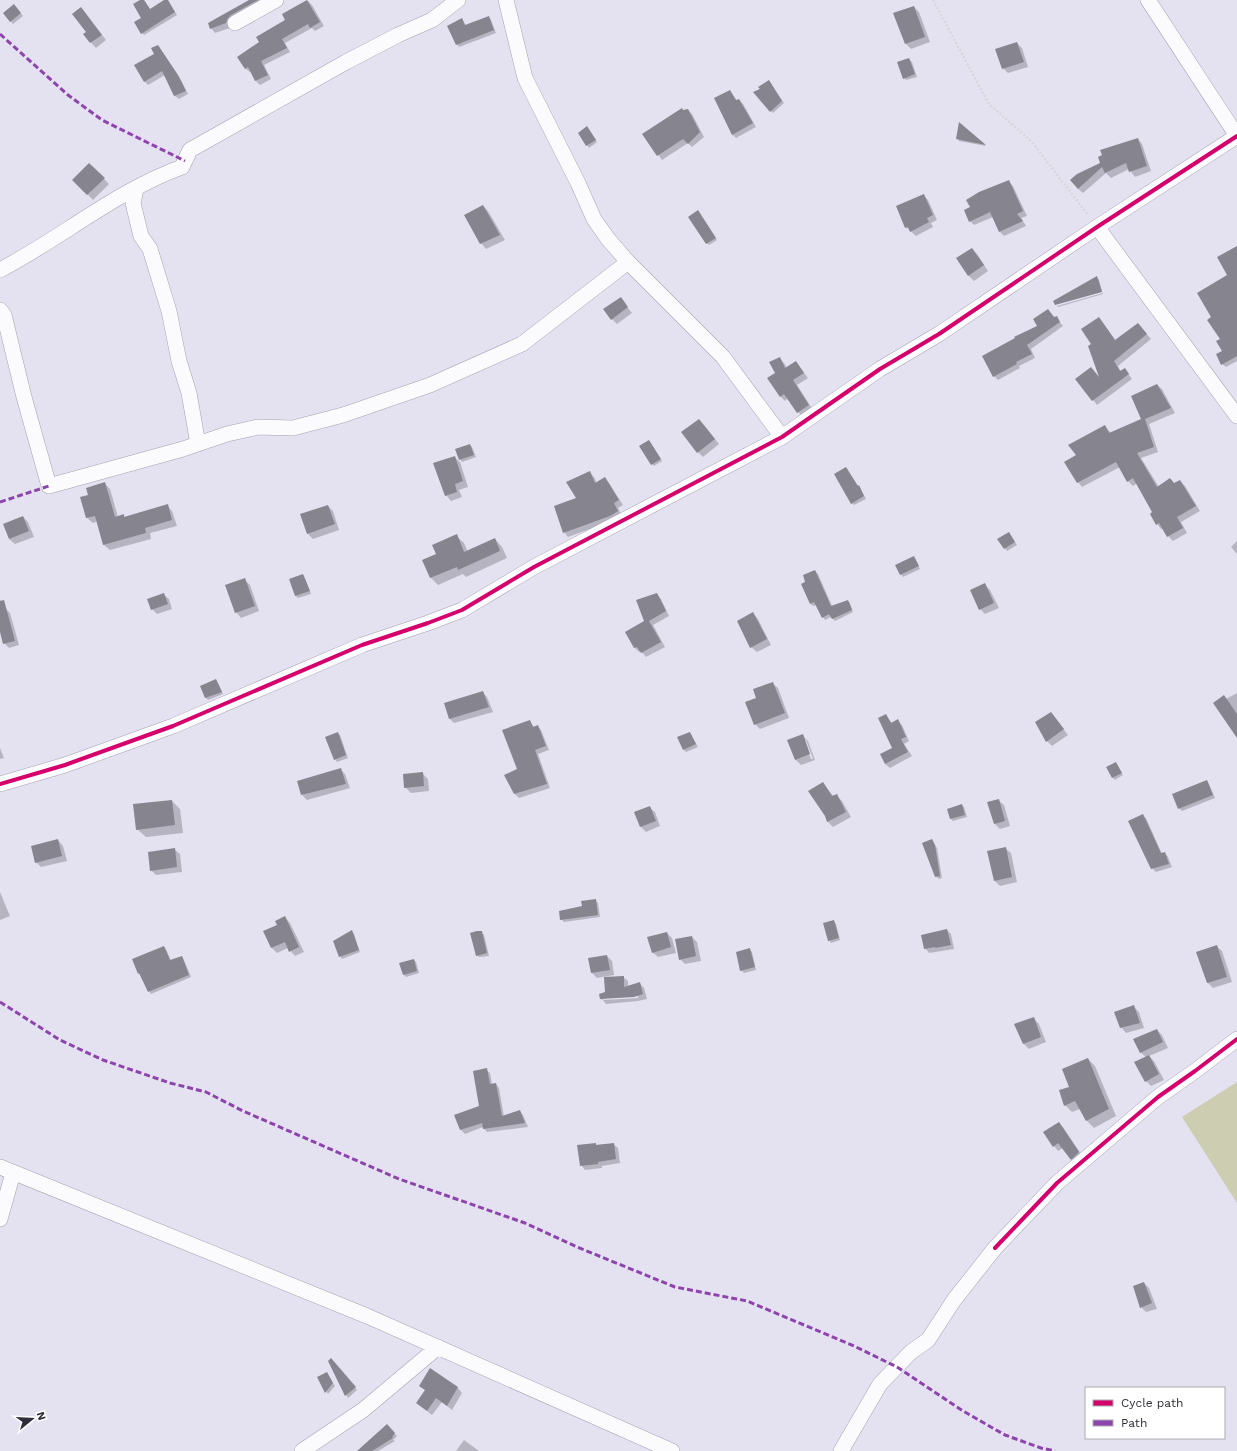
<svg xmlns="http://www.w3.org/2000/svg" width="1237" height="1451" viewBox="0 0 1237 1451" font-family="'Work Sans',sans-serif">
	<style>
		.green { fill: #cccdb1 }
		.shadow { fill: #0003; fill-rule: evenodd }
		.building { fill: #86848f }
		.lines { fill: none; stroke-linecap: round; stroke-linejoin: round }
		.minor-casing { stroke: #a4a3ae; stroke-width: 16 }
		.path { stroke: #d7d7db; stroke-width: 2.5; stroke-dasharray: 2 2; stroke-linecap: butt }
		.minor { stroke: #fbfbfd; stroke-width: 15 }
		.quiet { stroke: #8e44ad; stroke-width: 3; stroke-dasharray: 6 3; stroke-linecap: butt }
		.cycleway-casing { stroke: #fff; stroke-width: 6 }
		.cycleway { stroke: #d6006c; stroke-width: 4 }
	</style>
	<rect width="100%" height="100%" fill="#e4e2f1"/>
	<path class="green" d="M1237,1082V1203L1182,1117Z"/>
	<path class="shadow" d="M142,0L145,1L150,10L167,0L177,15L144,35L142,33Z
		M251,0H259L260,1L230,28L215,33L211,28Z
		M308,1L312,5L324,26L315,31L312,28L285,43L290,52L264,65L271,79L260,85L256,81L251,71L250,72L246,69L238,58L260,43L286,21L283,15Z
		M914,7L919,12L930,42L911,49L906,44L895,14Z
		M16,8L23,16L13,24L4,13Z
		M81,8L106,40L96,48L84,35L87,33Z
		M489,18L491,20L496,33L459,47L457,44L462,19L466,26Z
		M1017,43L1022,48L1028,67L1008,73L1003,68Z
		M158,46L181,80L188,94L179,99L175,96L165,75L148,85L144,81Z
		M909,59L912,62L917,77L906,80L904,78Z
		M771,84L784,103L773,113L754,92Z
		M730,91L737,101L739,100L743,104L756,127L736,138L732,134Z
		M688,110L692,114L704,137L692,147L688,143L662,160L644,134Z
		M960,124L986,146L959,141L957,138Z
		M589,130L597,142L589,148L587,145Z
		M1138,139L1142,144L1151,171L1135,177L1129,169L1111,178L1106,173L1083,193L1078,189L1101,163Z
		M89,164L109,184L93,200L74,180Z
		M1009,182L1013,186L1027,216L1021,218L1026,226L1004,236L1000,232L993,217L974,225L970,221Z
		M923,195L928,200L937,220L931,223L933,227L916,236L906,227Z
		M483,206L488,211L505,240L486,249L481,243Z
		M698,212L717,240L709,245L707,243Z
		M972,249L977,254L988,271L974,281L969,276L957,258Z
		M1237,275V361L1226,367L1222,364L1223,352L1221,340L1213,317Z
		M1097,277L1099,280L1102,291L1056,304Z
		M1103,293V294L1058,307L1057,306Z
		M620,298L632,313L617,324L612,319Z
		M1056,317L1063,326L1031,349L1035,358L1019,366L1020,368L998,380L994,376Z
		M1099,318L1116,341L1138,324L1151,339L1118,366L1121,372L1125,369L1132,379L1097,405L1077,379H1100L1092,344Z
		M779,358L784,363L787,368L796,362L808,378L797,385L813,410L802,417L788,398L785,401L780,396L776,373Z
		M1157,385L1162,389L1175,413L1149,424L1158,452L1141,458L1159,487L1175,484L1180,481L1185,486L1200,511L1181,522L1187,533L1173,541L1168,536L1163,528L1161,529L1157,524L1154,513L1137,483L1133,486L1128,481L1120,467L1082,487L1078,482V455L1105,426L1111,433L1143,420Z
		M704,425L719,444L703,457L698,452Z
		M649,441L662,461L654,466L652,464Z
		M470,445L472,447L476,457L462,462L460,459Z
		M454,457L460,462L468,487L459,490L462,497L451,501L446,495Z
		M589,472L594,477L597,483L605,478L609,483L623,505L618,508L622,516L615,520L568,537L564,532Z
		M104,483L110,489L118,517L123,515L126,518L167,506L172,511L177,526L150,533L151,539L110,550L104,545L98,521L93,523L87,518L81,498L89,496Z
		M859,486L866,499L854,505L852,503Z
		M328,506L333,511L339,530L313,539L307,533Z
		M23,517L28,522L34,537L15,544L9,539Z
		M456,536L464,543L468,552L495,539L502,547L507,558L466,577L463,574L438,585L431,578L423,560L437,555Z
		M1011,536L1017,545L1007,551L999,540Z
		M1237,541V554L1231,547Z
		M914,557L920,569L903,577L896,566Z
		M815,571L818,574L832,606L848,601L850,603L853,612L835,621L831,617L825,620L823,617L817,605L813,606L811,604L802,584L807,582Z
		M303,575L305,578L311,594L298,598L296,596L290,580Z
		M245,580L250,585L259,611L241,618L236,612Z
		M985,585L990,590L999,608L985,614L980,609Z
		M163,594L169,599L172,609L157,614L152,609Z
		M657,594L661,599L669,616L653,625L665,647L646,657L641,651L639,652L635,648Z
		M0,599L3,609L5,608L10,613L19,645L9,648L4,643L0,628Z
		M753,613L758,619L771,645L757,652L751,647Z
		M216,680L218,683L223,694L208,700L206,698L201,686Z
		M772,683L778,688L789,718L760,729L755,724L757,698Z
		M482,692L487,697L493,712L454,723L449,718Z
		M1237,693V736L1226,699Z
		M1051,713L1068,735L1052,746L1047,741Z
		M885,715L892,723L898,721L902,725L909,741L904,744L912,756L890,768L885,764L893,748Z
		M529,721L534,727L537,726L541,730L549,750L538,754L550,788L519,798L515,794L506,775L518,770Z
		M338,733L340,735L348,758L337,762L335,759Z
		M690,733L698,747L686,752L684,750Z
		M803,736L808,741L815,760L801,765L795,759ZM804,740H806L813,759H811Z
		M0,748L4,758L0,759Z
		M1116,763L1123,775L1115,780L1113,778Z
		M340,769L345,774L350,788L307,800L302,795Z
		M422,773L428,779L429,791L411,793L405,787Z
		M1207,781L1209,784L1215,798L1182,811L1179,808Z
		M823,783L834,797L837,796L842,801L851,817L833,827L828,822L826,816Z
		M998,800L1004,805L1010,826L1000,829L995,824Z
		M172,801L180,809L183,833L146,837L137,829Z
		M962,805L964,807L967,817L953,821L951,819L948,809Z
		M649,807L655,812L660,826L646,832L641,827L635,812Z
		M1142,815L1146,818L1162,854L1165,853L1168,857L1172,867L1156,872L1152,868Z
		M58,840L63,846L67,861L41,867L36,862Z
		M932,840L937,848L942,878L939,879L936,876Z
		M1005,848L1011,853L1017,882L1000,886L995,881L988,851Z
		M174,849L180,854L182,872L156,875L151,870Z
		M0,892L10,916L0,920Z
		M595,900L598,903L600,917L564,922L561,919Z
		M285,917L290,923L304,952L295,956L288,948L277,953L272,948L265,932L278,925Z
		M834,921L836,924L840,940L831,943L829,940Z
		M947,930L951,934L954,949L929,953L925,948Z
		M352,932L354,934L360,952L342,959L340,956Z
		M482,933L484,935L489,956L479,957L477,955Z
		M667,933L672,938L676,953L658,957L652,952Z
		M692,937L697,942L701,961L685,964L680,959Z
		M1216,946L1222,951L1232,982L1213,988L1208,983L1197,952Z
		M164,947L166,949L171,961L182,957L184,960L191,977L151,994L139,973Z
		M749,949L752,952L756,970L744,973L741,970Z
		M607,956L612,961L614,975L597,978L592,973Z
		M414,960L416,962L419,973L406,977L404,975Z
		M623,977L628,981V987L640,984L644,988L647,999L638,1001L606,1004L603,1000L638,998V996L606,998L602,1000L601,999Z
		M1133,1006L1139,1012L1144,1028L1126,1033L1121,1027Z
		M1033,1018L1039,1024L1046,1042L1029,1049L1024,1044L1016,1025Z
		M1157,1030L1162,1035L1168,1048L1149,1056L1154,1061L1164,1080L1151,1086L1146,1081V1057L1140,1052Z
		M1088,1059L1095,1066L1116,1116L1094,1128L1087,1121L1080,1109L1072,1112L1065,1105L1071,1088Z
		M486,1070L490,1073L492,1084H496L499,1088L504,1117L519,1111L523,1115L528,1127L487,1132L483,1127L465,1134L461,1130L456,1115L481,1106Z
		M1059,1123L1063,1127L1083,1157L1076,1163L1063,1148L1058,1151L1054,1146Z
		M613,1144L618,1148L620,1163L602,1166V1168L585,1170L581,1165L578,1146Z
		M1144,1283L1149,1288L1157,1309L1146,1312L1141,1307Z
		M329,1361L333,1362L357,1390L348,1398Z
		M327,1373L335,1386L328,1394L318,1377Z
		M420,1386L458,1388L462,1393L452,1410L442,1402L432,1415L417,1403L426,1391Z
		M387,1425L397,1436L393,1440L395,1441L378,1451H359Z
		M464,1440L479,1451H456Z"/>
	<path class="building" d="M140,0H144L150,9L164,0H168L175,12L141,34L134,22L141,18L133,4Z
		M249,0H258L231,15L227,19L226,23L210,29L208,23Z
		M307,0L320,22L310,28L308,24L282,39L287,48L261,61L268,75L255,81L248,67L245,69L237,57L259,42L256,37L285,20L282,14Z
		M14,4L21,13L10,22L3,13Z
		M914,6L925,37L905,44L893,13Z
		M81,7L102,35L90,43L83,34L86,32L72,14Z
		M489,16L494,30L456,45L447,26L462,18L465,25Z
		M1017,42L1024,62L1002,69L995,49Z
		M158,45L178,75L186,91L174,96L162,71L144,82L134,65L154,54L151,48Z
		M909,58L915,74L903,79L897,62Z
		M769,80L782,101L770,112L753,92L760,89L758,87Z
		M730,90L736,100L739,99L753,123L732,135L714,98Z
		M682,108L683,110L688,109L700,132L688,144L683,139L657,156L642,134Z
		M959,122L986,145L956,139Z
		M587,126L596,140L586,146L578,133Z
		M1138,138L1147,166L1129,172L1126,163L1105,173L1102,167L1078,189L1070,180L1077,174L1100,163L1098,157L1102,155L1100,150Z
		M89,163L105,178L87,195L72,180Z
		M1009,180L1023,211L1017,214L1023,221L999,232L990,212L969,222L964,210L970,207L966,200L979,192Z
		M924,194L933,215L927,218L929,222L910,232L908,227L905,228L896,206Z
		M483,205L500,235L480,244L464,215Z
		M698,210L716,238L706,244L688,217Z
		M1237,246V356L1221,365L1216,354L1222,351L1216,341L1220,339L1207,320L1211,317L1197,293L1227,275L1217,257Z
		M972,248L984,265L968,276L956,258Z
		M1097,276L1102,292L1055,305L1053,301Z
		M621,297L628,307L611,320L603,309Z
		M1048,309L1054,317L1057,316L1060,322L1027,345L1032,354L1016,362L1017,364L993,377L982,356L1015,338L1014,337L1037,326L1033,319Z
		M1099,317L1115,340L1138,323L1147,334L1114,361L1120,371L1125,368L1129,374L1092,401L1075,379L1091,367L1099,377L1088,346L1091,344L1081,329Z
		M780,357L785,368L796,361L804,373L793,380L809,405L797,413L784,394L780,397L767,378L775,373L769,362Z
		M1157,384L1171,408L1145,419L1154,447L1137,453L1157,487L1170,478L1174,483L1180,480L1196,506L1177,517L1183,528L1167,537L1159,523L1156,525L1150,514L1152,512L1133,478L1127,482L1116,462L1077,483L1064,462L1076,455L1068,445L1105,425L1109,433L1141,419L1131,396Z
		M699,419L715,439L697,453L681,432Z
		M649,440L661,459L651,465L639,446Z
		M470,444L474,455L459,460L455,449Z
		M455,456L463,481L455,484L457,492L445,496L433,463Z
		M846,467L858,486L859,485L864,496L851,504L834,474Z
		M590,471L595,483L605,477L619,500L614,503L618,511L610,516L563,533L554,506L576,498L566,482Z
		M105,482L115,517L124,514V517L168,504L172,520L145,528L146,533L103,545L95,516L86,518L80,497L88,495L86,488Z
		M328,505L335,524L307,534L300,514Z
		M23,516L29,531L9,539L3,524Z
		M1009,532L1015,542L1004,549L997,539Z
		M457,534L464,552L495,538L500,551L458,570L457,567L430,578L422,560L436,554L432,545Z
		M914,556L919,566L900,575L895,565Z
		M815,570L831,606L848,600L852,610L832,619L829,614L822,618L814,602L810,604L801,584L805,582L803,575Z
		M303,574L310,591L295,596L289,579Z
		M245,578L255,606L235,613L225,585Z
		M985,583L994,603L979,610L970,590Z
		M164,593L168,604L151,610L147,599Z
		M657,593L666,611L649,621L661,642L641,653L637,647L634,648L625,632L644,621L636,600Z
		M4,600L15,641L3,644L0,632V601Z
		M753,612L767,639L750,648L737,621Z
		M216,679L222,692L205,698L200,686Z
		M773,682L785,713L754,725L745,702L756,698L753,689Z
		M483,691L489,707L449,719L444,703Z
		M1224,695L1237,714V738L1213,703Z
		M1051,712L1064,729L1046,742L1035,722Z
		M886,714L891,723L898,719L906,737L901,739L908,752L885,764L880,754L892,748L878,718Z
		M530,720L533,727L538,725L546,746L535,750L547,784L514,794L504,775L517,769L502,730Z
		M338,732L346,755L334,760L325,737Z
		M690,732L696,744L683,750L677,737Z
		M803,734L810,754L795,760L787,740Z
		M1116,762L1122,773L1112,778L1106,767Z
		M341,768L346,784L301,795L297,781Z
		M423,772L424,786L404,788L403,774Z
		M1207,780L1213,795L1178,809L1172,794Z
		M823,782L832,796L837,794L846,812L827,822L825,816L808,791Z
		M999,799L1005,821L994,824L987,802Z
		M172,800L175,825L136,830L133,804Z
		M962,804L965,815L950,819L947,809Z
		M650,806L656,821L640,827L634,812Z
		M1143,814L1161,853L1165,852L1169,864L1151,869L1128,821Z
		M58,839L62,856L35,863L31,846Z
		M932,839L935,845L940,876L935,877L922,843Z
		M1006,847L1012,877L994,881L987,851Z
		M175,848L177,867L150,871L148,852Z
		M596,899L598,915L560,920L559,911L582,906L581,901Z
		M285,916L299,947L289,952L285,942L271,948L263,931L277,925L275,921Z
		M834,920L839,938L828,941L823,923Z
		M947,929L951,945L935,948V947L924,949L921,935Z
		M352,930L359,950L339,957L333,941Z
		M477,931H482L487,953L476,956L470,933Z
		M667,932L671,947L652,953L647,937Z
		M692,936L696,956L679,960L675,939Z
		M1217,945L1227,977L1207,983L1196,952Z
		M164,946L170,960L182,956L189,975L148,992L139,973L138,974L132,959Z
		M750,948L755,967L740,971L736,952Z
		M607,955L610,970L591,973L588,958Z
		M414,959L417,971L403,975L399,963Z
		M624,976V987L640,982L643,994L634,997L600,999L599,994L605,992L604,977Z
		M1134,1005L1140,1023L1120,1028L1114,1012Z
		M1034,1017L1041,1037L1023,1044L1014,1024Z
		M1157,1029L1163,1042L1140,1053L1133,1039Z
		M1149,1055L1159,1074L1145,1082L1134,1062Z
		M1088,1058L1109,1109L1086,1121L1075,1101L1064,1106L1059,1090L1069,1087L1062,1069Z
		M487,1068L490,1084L496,1083L502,1116L520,1110L525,1123L483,1129L482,1123L460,1130L454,1115L479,1106L473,1071Z
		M1059,1122L1079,1152L1071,1160L1058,1143L1053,1147L1043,1132Z
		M596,1143V1145L614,1143L616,1159L598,1162V1164L580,1166L577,1145Z
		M1144,1282L1152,1303L1140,1308L1133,1286Z
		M331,1358L356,1387L345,1396L328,1361Z
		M430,1368L458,1387L447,1406L436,1398L427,1411L416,1403L425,1390L419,1386Z
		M327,1372L333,1383L325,1393L317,1377Z
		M387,1424L395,1433L392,1437L393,1438L372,1451H357Z"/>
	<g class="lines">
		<defs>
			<path id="minor" d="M506,0L525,78L578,183L594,219L608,239L628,262L723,357L782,437
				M1148,0L1237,136
				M235,23L276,0
				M136,189L133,203L141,236L150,249L169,311L179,361L189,393L198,444
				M1097,227L1237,416
				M0,270C61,238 118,190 182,167L190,150L346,62L398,35L432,20L458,0
				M0,310L4,315L24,397L49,486L183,449L227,434L258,427L293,428L343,415L430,385L522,344L628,262
				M0,784L65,765L173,726L362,645L428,623L462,610L534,567L782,437L880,369L939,334L1097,227L1237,136
				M0,1167L367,1316L672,1451
				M0,1219L13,1173
				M302,1451L363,1410L438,1347
				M841,1451L880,1384L911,1352L928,1340L954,1300L995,1248L1057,1183L1158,1097L1195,1071L1237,1039"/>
		</defs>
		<use href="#minor" class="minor-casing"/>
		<path class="path" d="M933,0L989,104L1032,142L1088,215"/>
		<use href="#minor" class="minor"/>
		<path class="quiet" d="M0,34L68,95L102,120L185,161
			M0,502L49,486
			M0,1002L60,1040L103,1060L170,1083L206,1092L243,1111L399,1179L525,1223L577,1247L675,1287L747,1301L854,1346L897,1367L963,1411L1005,1435L1041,1448L1055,1451"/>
		<defs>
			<path id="cycleway" d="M0,784L65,765L173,726L362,645L428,623L462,610L534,567L782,437L880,369L939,334L1097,227L1237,136
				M995,1248L1057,1183L1158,1097L1195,1071L1237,1039"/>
		</defs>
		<use href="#cycleway" class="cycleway-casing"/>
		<use href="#cycleway" class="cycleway"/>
	</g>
	<rect x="1085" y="1387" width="140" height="52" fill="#ffffff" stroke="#acabaf"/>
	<rect x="1093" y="1400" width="20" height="6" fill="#d6006c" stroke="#acabaf"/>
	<text x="1121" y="1407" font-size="12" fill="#2f2d38">Cycle path</text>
	<rect x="1093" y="1420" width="20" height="6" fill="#8e44ad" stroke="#acabaf"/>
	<text x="1121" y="1427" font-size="12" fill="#2f2d38">Path</text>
	<g transform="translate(32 1419) rotate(72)" stroke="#ffffff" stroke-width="3" paint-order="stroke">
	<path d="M0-3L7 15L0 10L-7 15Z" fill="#2f2d38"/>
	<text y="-6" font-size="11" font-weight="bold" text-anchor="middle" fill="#2f2d38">N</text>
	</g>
</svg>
